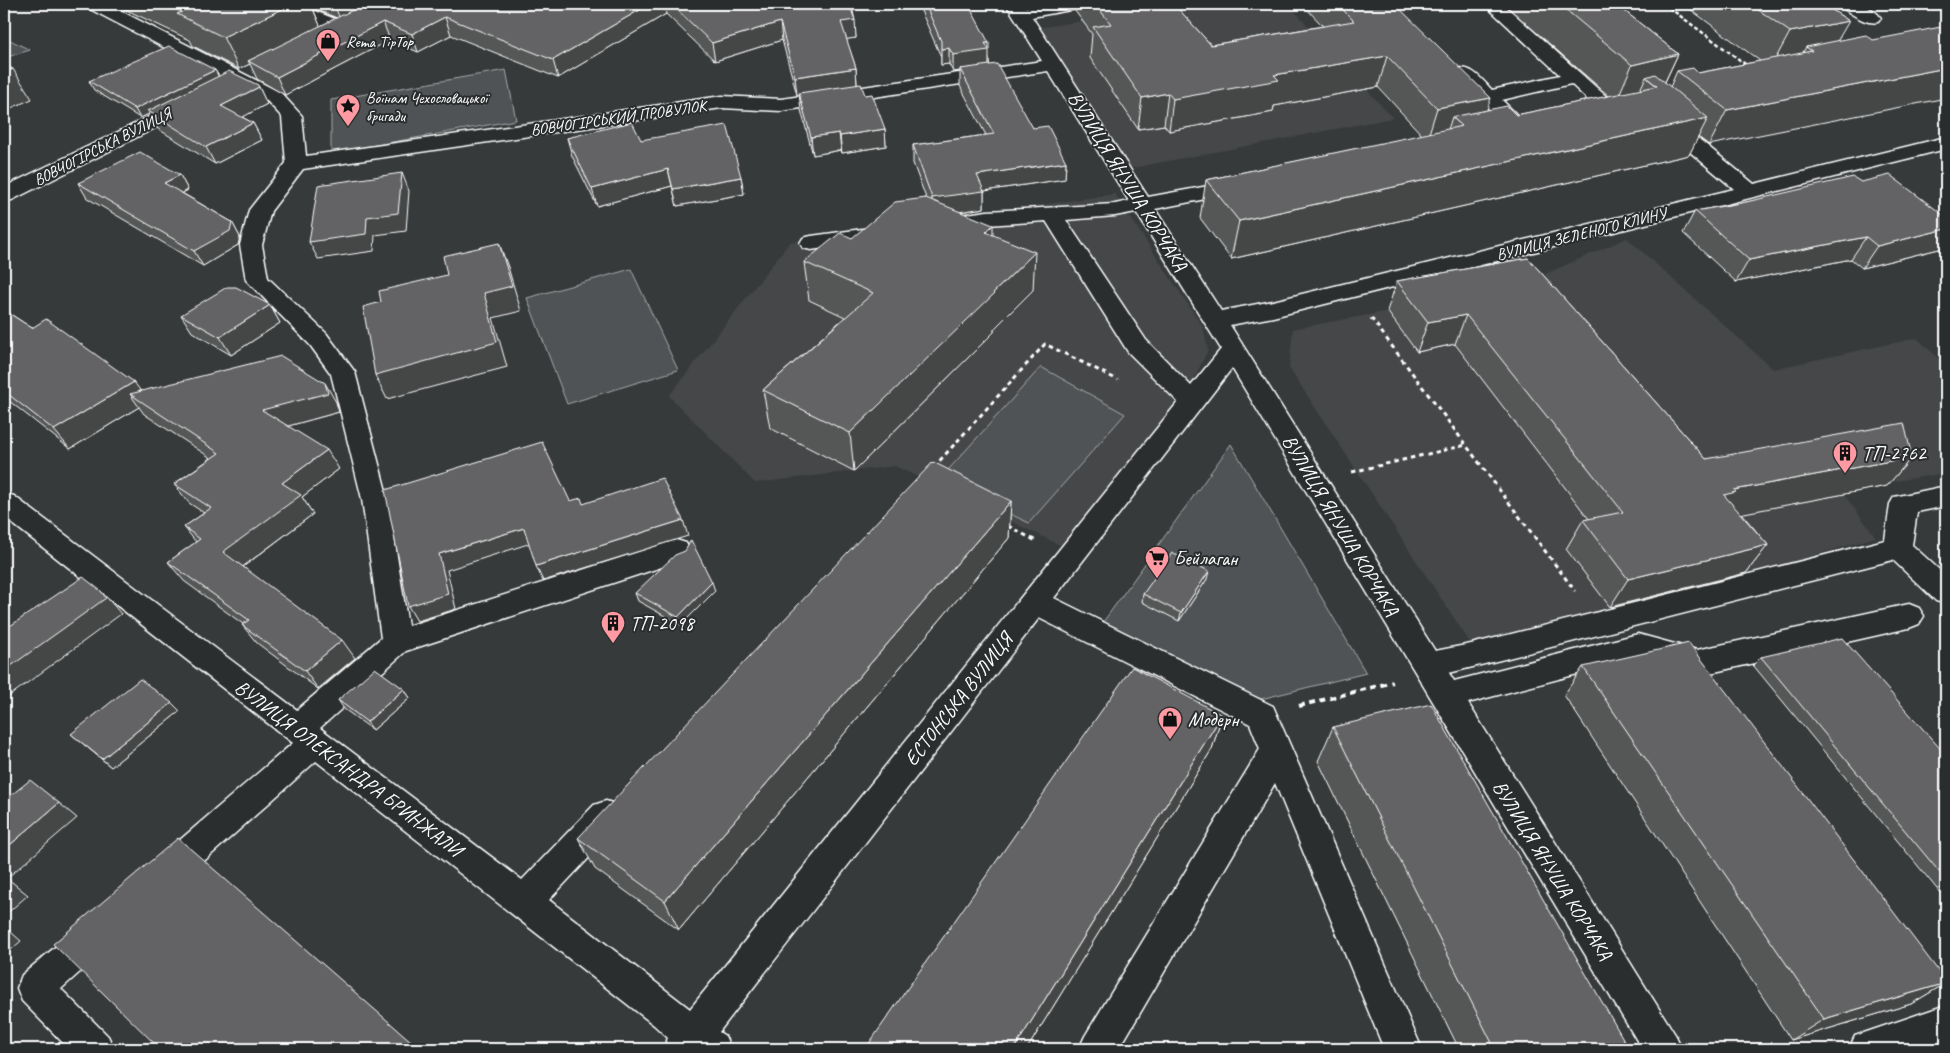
<svg xmlns="http://www.w3.org/2000/svg" width="1950" height="1053" viewBox="0 0 1950 1053" font-family="Caveat,sans-serif">
	<style>
		.built { fill: #444748 }
		.green { fill: #505354; stroke: #a8a9aa }
		.lines { fill: none; stroke-linecap: round; stroke-linejoin: round }
		.minor-casing { stroke: #fff; stroke-width: 3 }
		.path-far2 { stroke: #fff; stroke-width: 2.5; stroke-dasharray: 4 2.5; stroke-linecap: butt }
		.path-far1 { stroke: #fff; stroke-width: 3; stroke-dasharray: 4.5 4; stroke-linecap: butt }
		.path { stroke: #fff; stroke-width: 4; stroke-dasharray: 6 4.5; stroke-linecap: butt }
		.minor { fill: #2a2d2e; fill-rule: evenodd }
		.wall { fill: #555657; stroke: #fff; fill-rule: evenodd }
		.shaded-wall { fill: #454647; stroke: #fff }
		.building { fill: #636465; stroke: #fff }
		.labels { text-anchor: middle; stroke-width: 4; stroke-linejoin: round; paint-order: stroke }
		.far-poi-label { font-size: 16px; fill: #fff; stroke: #2a2d2e; text-anchor: start }
		.far-street-label { font-size: 16px; fill: #fff; stroke: #2a2d2e }
		.street-label { font-size: 20px; fill: #fff; stroke: #2a2d2e }
		.poi-label { font-size: 20px; fill: #fff; stroke: #2a2d2e; text-anchor: start }
	</style>
	<rect width="100%" height="100%" fill="#373a3b"/>
	<filter id="ink" filterUnits="userSpaceOnUse"><feTurbulence type="fractalNoise" baseFrequency=".02" numOctaves="2"/><feDisplacementMap in="SourceGraphic" scale="10" xChannelSelector="R" yChannelSelector="G"/><feConvolveMatrix kernelMatrix="1 2 1 2 8 2 1 2 1" color-interpolation-filters="sRGB"/></filter>
	<g filter="url(#ink)">
		<path class="built" d="M1198,4H1288L1393,118L1127,169L1036,28Z
			M1115,194L1203,327L1208,350L1193,381L1064,547L895,466L755,483L669,396L790,242Z
			M1627,238L1773,369L1917,338L1946,365V473L1877,484L1843,493L1876,537L1748,575L1610,607L1473,647L1289,368L1293,329L1516,287Z"/>
		<path class="green" d="M4,37L30,50L4,58Z
			M506,70L516,120L331,153V100Z
			M631,269L678,370L567,404L527,298Z
			M1041,367L1125,414L1029,523L939,480Z
			M1231,444L1366,673L1257,700L1101,625Z"/>
		<g class="lines">
			<defs>
				<path id="minor" d="M85,4H107L281,93L302,116L306,156L722,96L781,99L1042,61L1006,4H1024L1026,7L1045,4H1085L1082,8L1076,9L1032,17L1148,197L1241,180L1248,182L1252,186L1248,190L1241,192L1155,209L1221,311L1273,301L1734,189L1658,125L1655,121L1658,117L1665,115L1672,117L1754,184L1946,137V149L1273,317L1230,325L1435,651L1471,644L1885,540L1890,504L1894,497L1946,486V506L1917,512L1912,545L1946,576V604L1936,601L1893,560L1449,673L1454,681L1638,634L1697,650L1909,604L1919,608L1924,616L1919,624L1909,628L1697,676L1638,658L1468,703L1676,1036L1682,1049H1642L1232,368L1054,598L1273,706L1422,1049H1384L1275,783L1119,1049H1079L1085,1036L1260,749L1250,724L1039,618L719,1032L725,1036L731,1049H663L668,1038L654,1025L316,761L176,886L164,891L152,886L147,875L152,864L293,743L4,517V493L14,496L297,710L381,638L362,499L331,374L310,345L246,280L240,245L249,210L286,163L282,117L267,101L88,8ZM1048,71L1129,201L1115,204L987,211L934,219L931,224L934,229L942,231L987,225L1046,221L1128,352L1178,402L690,1009L549,900L618,827L622,816L618,805L606,801L594,805L522,880L320,728L406,651L686,559L690,551L686,543L676,540L408,626L388,499L355,372L326,333L268,278L262,245L271,211L303,169L722,108L781,111ZM1136,212L1221,349L1191,386L1146,340L1066,220L1115,216Z
					M274,4H298L347,24L350,28L347,32L341,33L335,32L277,8Z
					M1484,4H1503L1618,107L1621,111L1618,115L1611,117L1604,115L1571,84L1502,100L1531,129L1528,133L1521,135L1514,133L1456,77L1454,73L1456,69C1472,65 1482,80 1492,90L1560,75Z
					M1839,4C1854,3 1871,4 1881,18L1878,22C1865,25 1853,14 1842,8Z
					M186,99L193,101L196,105L193,109L12,200L4,201V187Z
					M892,225L900,227L903,232L900,237L811,250L803,248L800,243L803,238L811,236Z
					M96,918L108,923L114,935L108,947L61,989L108,1036L114,1049H69L22,1001L17,988L22,975L84,923Z
					M1946,1005V1041L1923,1049H1849L1855,1036Z"/>
			</defs>
			<use href="#minor" class="minor-casing"/>
			<path class="path-far2" d="M1664,4L1748,66"/>
			<path class="path-far1" d="M1371,318L1575,591
				M934,467L1045,344L1118,380
				M1352,472L1466,445
				M1008,526L1036,541"/>
			<path class="path" d="M1299,706L1393,682"/>
			<use href="#minor" class="minor"/>
		</g>
		<path class="wall" d="M114,4H851L854,16L856,38L846,39L856,68L857,84L885,129L886,146L842,153L841,150L813,155L801,110L799,94L797,95L782,40L715,61L666,14L558,78L451,35L418,52L390,40L285,95L257,79L250,64L239,69L193,46L190,40ZM313,8L337,18L320,26Z
			M918,4H968L989,59V65L1033,128L1066,162L1065,179L984,191V208L960,212L993,235L1033,290L994,329V332L854,471L770,428L763,390L845,317L809,300L804,262L852,238L926,198L913,163V145L986,135L960,86V71L953,72L949,64L941,65V57Z
			M1076,4H1174L1211,45L1323,26L1302,4H1395L1487,110L1516,115L1609,96L1504,4H1616L1678,54L1665,82L1670,87L1677,71L1698,73L1760,61L1683,4H1823L1849,21L1709,145L1698,137L1689,155L1231,259L1200,218L1206,180L1422,135L1378,87L1274,106L1273,112L1169,131L1164,125L1138,129L1090,58L1092,34L1075,11Z
			M215,70L219,76L259,87L267,104L242,117L253,123L262,140L215,164L158,129L149,114L140,118L94,90L89,81Z
			M567,138L641,140L741,177L744,194L677,206L672,186L597,206L572,156Z
			M180,175L188,190L182,193L232,222L240,237L238,245L203,266L87,198L78,183Z
			M1861,182L1946,217V243L1943,248L1862,268L1851,259L1736,282L1683,233L1695,211Z
			M1528,258L1706,459L1912,457L1887,486L1741,513L1768,545L1746,573L1610,607L1566,549L1583,520L1589,519L1455,344L1417,352L1387,311L1397,281Z
			M270,305L280,323L231,355L192,332L181,315Z
			M4,310L32,328L141,391L336,402L339,412L288,426L339,469L302,497L313,514L243,567L355,658L318,689L257,643L242,625L243,624L184,581L168,562L196,542L184,527L204,513L189,503L174,484L211,458L144,414L139,407L70,449L4,397Z
			M1011,501L1009,538L679,930L595,869L578,838Z
			M1207,579L1179,621L1142,602L1143,594Z
			M715,591L681,625L638,601L635,593Z
			M1761,657L1946,755V900L1753,665Z
			M1583,667L1946,981V983L1911,1004L1791,1040L1564,695Z
			M404,689L410,698L373,730L344,709L338,700Z
			M180,711L111,767L71,734Z
			M1222,715L1212,749L1027,1049H868V1045Z
			M1333,727L1629,1049H1459L1318,761Z
			M1946,1042V1049H1941L1939,1045Z"/>
		<path class="shaded-wall" d="M293,4H311L321,28L248,61L250,64L239,69L223,37Z
			M334,4H373L340,19Z
			M650,4H664L666,14L558,78L553,60Z
			M851,9H853L854,21L855,20L856,38L842,40L841,22Z
			M445,17L451,35L418,52L412,34Z
			M1849,21L1828,57L1806,47L1797,63L1770,69L1790,32Z
			M383,22L390,40L285,95L277,77Z
			M780,22L782,40L715,61L712,43Z
			M985,43H989V67L960,69V71L953,72V55Z
			M949,48V64L941,65V49Z
			M1678,54L1661,90L1646,77L1637,96L1616,102L1632,65Z
			M1387,56L1378,87L1274,106L1273,112L1169,131L1173,99L1274,75Z
			M856,68L857,86L797,95L795,77Z
			M1946,68V98L1709,145L1727,110Z
			M13,69L32,99L4,111V73Z
			M215,70L220,79L148,111L149,114L140,118L135,109Z
			M259,87L267,104L230,124L221,106Z
			M1168,93L1164,125L1138,129L1142,98Z
			M1491,98L1480,130L1462,126L1452,117L1446,136L1427,140L1437,108Z
			M1708,118L1689,155L1231,259L1239,221Z
			M253,123L262,140L215,164L206,147Z
			M885,129L886,146L842,153L840,136Z
			M839,133L841,150L813,155L811,137Z
			M1066,162L1065,179L984,191V208L933,216L932,198L977,175Z
			M668,169L672,186L597,206L592,189Z
			M402,173L409,191L406,231L375,235L374,251L318,259L309,242L367,217Z
			M180,175L188,190L173,198L164,183Z
			M741,177L744,194L677,206L673,189Z
			M232,222L240,237L238,245L203,266L194,251Z
			M993,225V263L986,232Z
			M1946,229V243L1943,248L1862,268L1877,246Z
			M1866,237L1851,259L1736,282L1749,260Z
			M499,243L508,267L521,311L493,318L507,367L387,399L375,375L484,293Z
			M1035,252L1033,290L994,329V332L854,471L850,433Z
			M270,305L280,323L231,355L220,337Z
			M1466,315L1455,344L1417,352L1428,322Z
			M134,382L148,401L130,394L139,407L70,449L54,430Z
			M325,383L336,402L339,412L274,430L262,410Z
			M327,450L339,469L302,497L313,514L237,571L223,552L282,483Z
			M1912,457L1887,486L1718,518L1724,495L1734,490Z
			M1011,501L1009,538L679,930L665,901Z
			M683,520L688,536L543,581L536,566Z
			M524,528L531,543L447,570L456,609L417,621L408,606L439,554Z
			M1768,545L1746,573L1610,607L1628,579Z
			M1209,571L1207,579L1179,621L1181,613Z
			M712,582L715,591L681,625L678,617Z
			M101,591L116,608L121,614L4,700V671Z
			M342,640L355,658L318,689L305,671Z
			M404,689L410,698L373,730L367,722Z
			M172,703L180,711L111,767L102,759Z
			M1222,715L1212,749L1027,1049H1014Z
			M59,803L77,818L7,878L28,895L4,916V850Z
			M4,926L21,941L4,956Z
			M1946,983L1911,1004L1791,1040L1824,1019Z"/>
		<path class="building" d="M164,4H293L223,37L177,14L182,12Z
			M365,4H650L553,60L445,17L412,34L383,22L277,77L248,61Z
			M671,4H851L853,9H851L855,20L841,22L856,68L795,77L780,22L712,43Z
			M925,4H968L989,43H985L989,50L953,55L949,48L941,49V41Z
			M1095,4H1174L1211,45L1354,21L1337,4H1395L1491,98L1437,108L1387,56L1274,75L1279,80L1173,99L1168,93L1142,98L1093,27L1111,24Z
			M1559,4H1616L1678,54L1632,65Z
			M1750,4H1823L1849,21L1790,32Z
			M1946,26V68L1727,110L1677,71L1693,68L1698,73L1812,51L1806,47L1866,35L1873,40Z
			M169,46L215,70L135,109L89,81Z
			M4,64L13,69L4,73Z
			M997,64L1033,128L1048,126L1066,162L977,175L984,191L932,198L913,145L994,134L960,69Z
			M229,71L258,85L259,87L221,106L253,123L206,147L148,111Z
			M1655,74L1708,118L1239,221L1206,180L1462,126L1452,117L1507,106L1516,115L1657,86L1646,77Z
			M861,84L865,95L872,94L885,129L840,136L839,133L811,137L799,93Z
			M632,122L641,140L727,125L741,177L673,189L668,169L592,189L567,138Z
			M140,152L180,175L164,183L232,222L230,231L194,251L78,183Z
			M402,173L398,213L367,217L366,234L309,242L318,185Z
			M1890,175L1946,217V229L1877,246L1866,237L1749,260L1695,211L1746,202L1853,177L1861,182Z
			M926,198L993,225L986,232L1035,252L993,293L994,294L850,433L763,390L873,293L804,262L840,233L852,238L895,202Z
			M499,243L512,286L484,293L497,342L375,375L363,307L381,302L379,291L447,275L443,256Z
			M1528,258L1706,459L1904,423L1912,457L1734,490L1736,492L1724,495L1768,545L1628,579L1583,520L1623,512L1466,315L1428,322L1397,281Z
			M227,287H236L270,305L220,337L181,315Z
			M4,310L32,328L46,319L134,382L54,430L4,391Z
			M281,356L325,383L328,393L262,410L327,450L282,483L301,495L223,552L342,640L305,671L242,625L249,620L168,562L200,539L184,527L211,508L174,484L219,453L130,394Z
			M542,442L570,501L581,498L583,504L662,478L683,520L536,566L524,528L439,554L448,594L408,606L385,490Z
			M933,462L1011,501L665,901L578,838Z
			M691,540L712,582L678,617L635,593L675,555L685,551Z
			M1172,553L1209,571L1181,613L1143,594Z
			M83,577L101,591L106,598L4,671V630Z
			M1842,638L1946,755V880L1761,657Z
			M1689,643L1946,981V983L1824,1019L1583,667Z
			M1132,667L1222,715L1014,1049H874L868,1045Z
			M375,668L404,689L367,722L338,700Z
			M140,679L172,703L102,759L71,734Z
			M1431,704L1629,1049H1495L1333,727Z
			M30,780L59,803L4,850V801Z
			M178,838L420,1049H160L53,944Z
			M4,877L8,881L4,884Z"/>
	</g>
	<defs>
		<symbol id="shop-pin" viewBox="-11 -11 22 30"><path d="M0 17L-7.5 6A9.5 9.5 0 1 1 7.5 6Z" fill="#ff9aa2" stroke="#2a2d2e"/><path d="M-5-2.5h2.3a2.7 3.5 0 0 1 5.4 0H5L5.5 6h-11ZM-1.5-2.5h3a1.5 2.3 0 0 0-3 0Z" fill="#111"/></symbol>
		<symbol id="sight-pin" viewBox="-11 -11 22 30"><path d="M0 17L-7.5 6A9.5 9.5 0 1 1 7.5 6Z" fill="#ff9aa2" stroke="#2a2d2e"/><path d="M0-6L1.8-2.2L6-1.7L2.9 1.2L3.7 5.4L0 3.3L-3.7 5.4L-2.9 1.2L-6-1.7L-1.8-2.2Z" fill="#111"/></symbol>
		<symbol id="building-pin" viewBox="-11 -11 22 30"><path d="M0 17L-7.5 6A9.5 9.5 0 1 1 7.5 6Z" fill="#ff9aa2" stroke="#2a2d2e"/><path d="M-4-6H4V6H1V3H-1V6H-4ZM-2.5-4.3h1.7v1.8h-1.7ZM.8-4.3h1.7v1.8H.8ZM-2.5-1h1.7V.8h-1.7ZM.8-1h1.7V.8H.8Z" fill="#111"/></symbol>
		<symbol id="supermarket-pin" viewBox="-11 -11 22 30"><path d="M0 17L-7.5 6A9.5 9.5 0 1 1 7.5 6Z" fill="#ff9aa2" stroke="#2a2d2e"/><path d="M-6-5.5h2.5l.6 2H6L4.5 2H-2.5L-4.4-4H-6ZM-1.5 3.2a1.3 1.3 0 1 0 .1 0ZM3 3.2a1.3 1.3 0 1 0 .1 0Z" fill="#111"/></symbol>
	</defs>
	<g fill-rule="evenodd">
		<use href="#shop-pin" x="314" y="27" width="28" height="38"/>
		<use href="#sight-pin" x="334" y="92" width="28" height="38"/>
		<use href="#building-pin" x="1831" y="439" width="28" height="38"/>
		<use href="#supermarket-pin" x="1143" y="544" width="28" height="38"/>
		<use href="#building-pin" x="599" y="609" width="28" height="38"/>
		<use href="#shop-pin" x="1156" y="705" width="28" height="38"/>
	</g>
	<g class="labels">
		<g class="far-poi-label">
			<text x="346" y="47">Rema TipTop</text>
			<text x="366" y="103">Воїнам Чехословацької<tspan x="366" dy="18">бригади</tspan></text>
		</g>
		<g class="far-street-label">
			<text transform="translate(618 117) rotate(-8)" y="6">ВОВЧОГІРСЬКИЙ ПРОВУЛОК</text>
			<text transform="translate(102 146) rotate(-27)" y="6">ВОВЧОГІРСЬКА ВУЛИЦЯ</text>
			<text transform="translate(1581 233) rotate(-14)" y="6">ВУЛИЦЯ ЗЕЛЕНОГО КЛИНУ</text>
		</g>
		<g class="street-label">
			<text transform="translate(1128 181) rotate(58)" y="7">ВУЛИЦЯ ЯНУША КОРЧАКА</text>
			<text transform="translate(1341 525) rotate(59)" y="7">ВУЛИЦЯ ЯНУША КОРЧАКА</text>
			<text transform="translate(958 699) rotate(-52)" y="7">ЕСТОНСЬКА ВУЛИЦЯ</text>
			<text transform="translate(349 768) rotate(37)" y="7">ВУЛИЦЯ ОЛЕКСАНДРА БРИНЖАЛИ</text>
			<text transform="translate(1553 870) rotate(58)" y="7">ВУЛИЦЯ ЯНУША КОРЧАКА</text>
		</g>
		<g class="poi-label">
			<text x="1862" y="460">ТП-2762</text>
			<text x="1174" y="565">Бейлаган</text>
			<text x="630" y="630">ТП-2098</text>
			<text x="1188" y="726">Модерн</text>
		</g>
	</g>
	<rect width="1950" height="1053" fill="none" stroke="#2a2d2e" stroke-width="20"/>
	<rect x="10" y="10" width="1930" height="1033" fill="none" stroke="#fff" stroke-width="2" filter="url(#ink)"/>
</svg>
